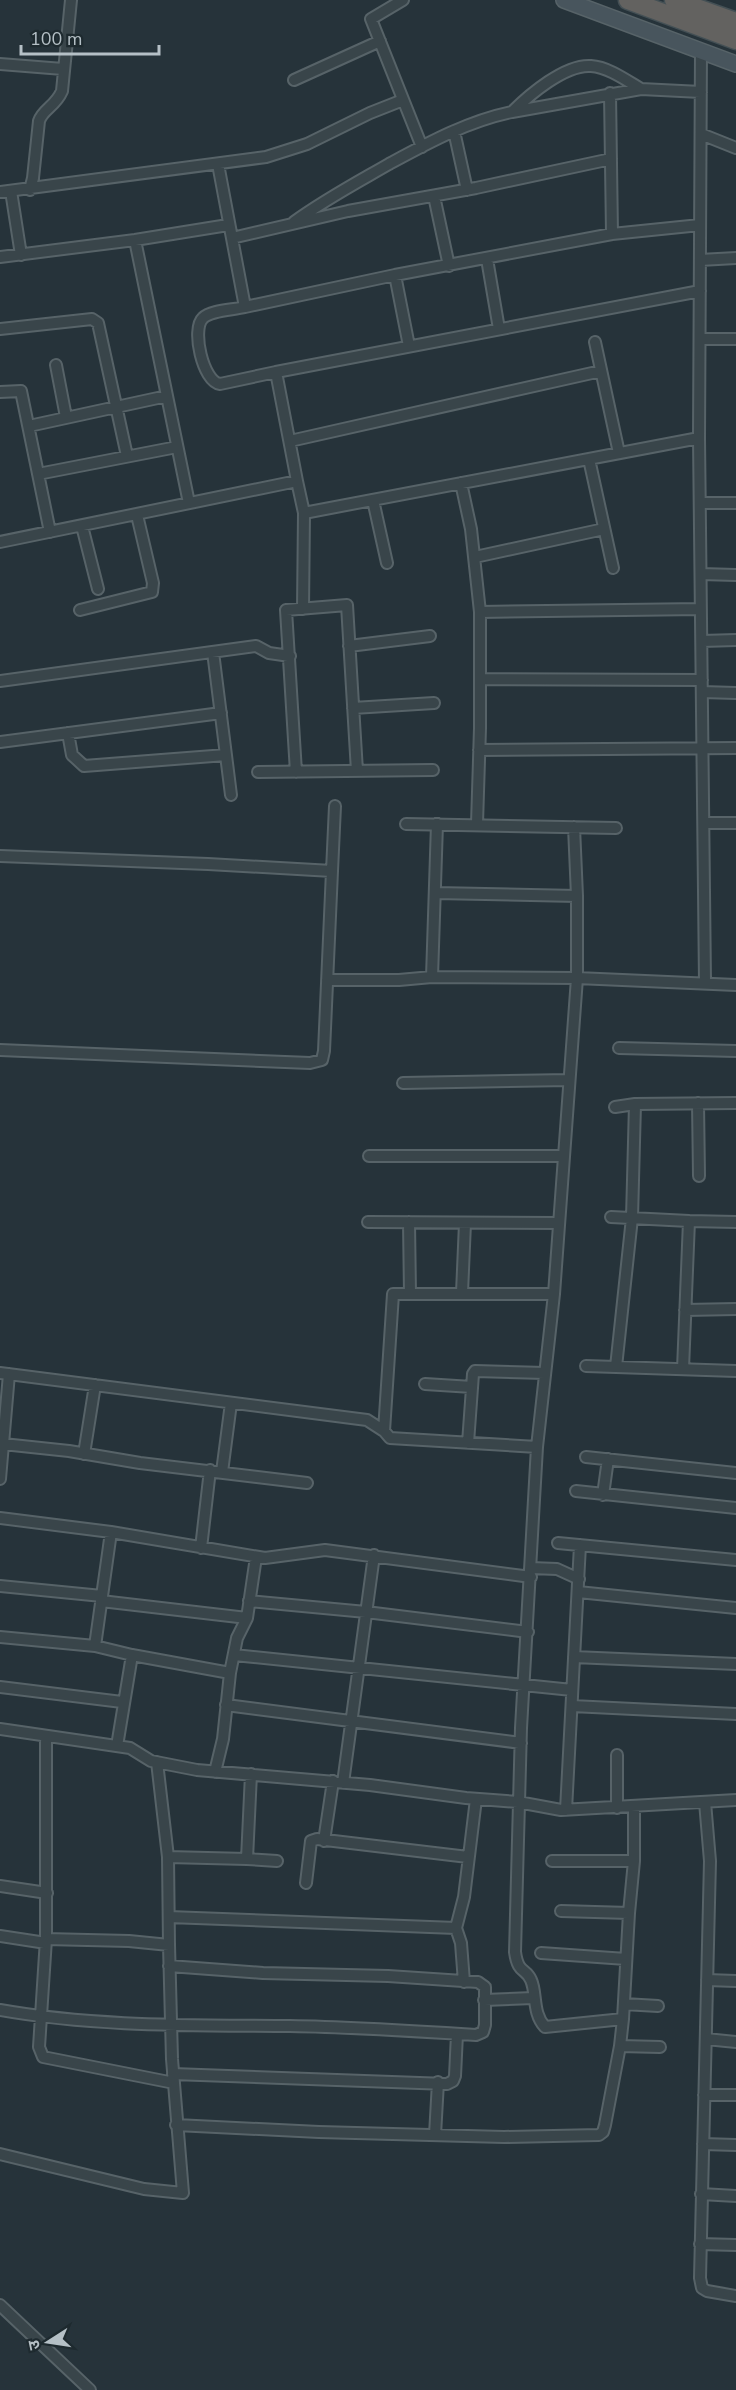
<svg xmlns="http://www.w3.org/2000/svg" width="736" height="2390" viewBox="0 0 736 2390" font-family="'Nunito Sans','Noto Sans Devanagari',sans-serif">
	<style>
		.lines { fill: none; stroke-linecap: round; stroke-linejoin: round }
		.minor-casing { stroke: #576368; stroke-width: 14 }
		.secondary-casing { stroke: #576368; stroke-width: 18 }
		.trunk-casing { stroke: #445055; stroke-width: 21 }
		.minor { stroke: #39454a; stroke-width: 10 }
		.secondary { stroke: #48555d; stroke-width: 15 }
		.trunk { stroke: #636260; stroke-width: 18 }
	</style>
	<rect width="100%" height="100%" fill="#26333a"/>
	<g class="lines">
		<defs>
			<path id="minor" d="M403,0L371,19L422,147
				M701,50L699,438L705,982
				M0,64L63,69
				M294,80L380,41
				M641,89C626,80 608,67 591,66C565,64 529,95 512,112L641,89L701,92
				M610,93L612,234
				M454,131L467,190
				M701,134L736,148
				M218,164L245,307C233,310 211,310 203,318C191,329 203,382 220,384L276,372L297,481
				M30,190L33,178L39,121C43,109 55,107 62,91L71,0
				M11,191L21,255
				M0,192L266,157L307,144L370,113L403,100
				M434,196L449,266
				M294,222C324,200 356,183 389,164C428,143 468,121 512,112
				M232,238L348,211L476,188L611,159
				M135,240L189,503
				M0,257L135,240L228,225
				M487,259L499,329
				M700,260L736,258
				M395,275L409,346
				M245,307L395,275L612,234L700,225
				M0,329L92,319L98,323L127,456
				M700,339H736
				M595,342L619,453
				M56,365L66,417
				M276,372L700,291
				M0,392L21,391L50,532
				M29,426L167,396
				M290,441L601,371
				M589,459L613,568
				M38,474L177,447
				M461,483L471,529L480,612V728L477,824
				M373,500L387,563
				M700,503H736
				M82,526L98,589
				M0,542L297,481L304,513L699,438
				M475,557L604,529
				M701,574L736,575
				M303,609L304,513
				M80,610L152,592L153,583L137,515
				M480,612L701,609
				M702,641L736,640
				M349,646L430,636
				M213,652L231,795
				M480,679L702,680
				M0,681L256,646L269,653L290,656
				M702,692L736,693
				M353,708L434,703
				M68,733L72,755L84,766L226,755
				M0,742L221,713
				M479,750L736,748
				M258,772L433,770
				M296,772L286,610L347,605L357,771
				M704,823H736
				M406,824L616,828
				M574,827L577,896V978L554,1294L537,1447L521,1728L515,1952C518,1974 526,1968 531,1980C537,1993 532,2013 545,2027L623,2019
				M0,856L208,864L332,871L335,806
				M436,893L577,896
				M432,977L437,824
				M327,980H399L432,977L577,978L736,985
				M619,1048L736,1051
				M0,1050L310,1063L322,1060L324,1051L332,871
				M403,1083L569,1080
				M698,1103L699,1176
				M615,1107L635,1104L736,1103
				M369,1156H563
				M611,1217L689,1221
				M368,1222L559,1223
				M409,1222L410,1294
				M462,1293L465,1223
				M685,1310L736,1309
				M586,1366L736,1371
				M616,1367L632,1218L635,1104
				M683,1369L689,1221L736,1222
				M0,1373L367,1420L384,1431L390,1438L537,1447
				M425,1384L472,1387
				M384,1431L393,1294H554
				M468,1443L473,1374L475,1371L545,1373
				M3,1444L69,1451L140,1463L307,1483
				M84,1454L95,1385
				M586,1457L736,1473
				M222,1472L231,1403
				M0,1479L9,1374
				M576,1491L736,1508
				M603,1495L608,1459
				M0,1518L111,1532L265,1558L325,1550L531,1577
				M558,1543L736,1560
				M201,1548L210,1470
				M531,1568L557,1569L579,1579
				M0,1586L102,1596
				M578,1592L736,1608
				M101,1601L247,1618
				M249,1601L366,1612L528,1632
				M0,1637L95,1646L111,1532
				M95,1646L132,1655
				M234,1655L572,1690
				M574,1657L736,1664
				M0,1687L122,1702
				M226,1705L521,1743
				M572,1706L736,1714
				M0,1729L130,1748L151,1761L197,1770L370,1785L466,1798L518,1802L561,1810L736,1800
				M46,1736V1939L129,1941L169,1945L168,1857L157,1762
				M117,1746L132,1655L230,1673
				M215,1772L223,1739L230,1673L237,1638L247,1618L256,1557
				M343,1783L374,1555
				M705,1802L710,1861L700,2278L702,2288L707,2291L736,2296
				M617,1808V1755
				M566,1810L580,1545
				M324,1841L333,1781
				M168,1857L247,1859L251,1774
				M247,1859L277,1861
				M552,1861H634
				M306,1883L311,1841L317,1839L468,1857
				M0,1886L47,1893
				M561,1911L629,1913
				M169,1917L456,1928
				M0,1936L46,1943
				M46,1939L39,2047L43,2057L174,2083
				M541,1953L626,1959
				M707,1980L736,1981
				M464,1982L461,1943L456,1928L464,1897L476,1799
				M484,2000L533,1998
				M624,2004L658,2006
				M0,2010C95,2027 193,2025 290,2026C352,2027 414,2031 476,2035L483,2032L485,2025V1987L478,1982L388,1976L263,1973L169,1966
				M706,2039L736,2042
				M620,2046L660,2047
				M173,2074L447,2084L453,2081L455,2076L457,2034
				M704,2095H736
				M176,2125L319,2132L504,2137L599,2135L603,2132L605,2125L620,2046L623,2019L629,1913L634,1861V1807
				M435,2135L438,2082
				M703,2144L736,2145
				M0,2154L144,2189L183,2193L172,2059L169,1945
				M701,2194L736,2196
				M700,2244L736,2245
				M0,2305L90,2390"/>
			<path id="secondary" d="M564,0L736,64"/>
			<path id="trunk" d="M628,0L736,40
				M674,0L736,22"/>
		</defs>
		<use href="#minor" class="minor-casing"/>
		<use href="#secondary" class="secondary-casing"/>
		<use href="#trunk" class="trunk-casing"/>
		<use href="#minor" class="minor"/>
		<use href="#secondary" class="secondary"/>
		<use href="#trunk" class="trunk"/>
	</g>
	<g transform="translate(48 2342) rotate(258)" stroke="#1e2a2f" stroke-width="4.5" paint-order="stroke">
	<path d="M0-4.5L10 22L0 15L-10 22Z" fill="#b5c0c6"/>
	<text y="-9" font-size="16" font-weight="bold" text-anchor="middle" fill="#b5c0c6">उ</text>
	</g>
	<path d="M21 45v9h138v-9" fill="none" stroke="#b5c0c6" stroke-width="3"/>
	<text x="30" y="45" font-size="18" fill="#b5c0c6" stroke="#1e2a2f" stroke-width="4.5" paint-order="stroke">100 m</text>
</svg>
